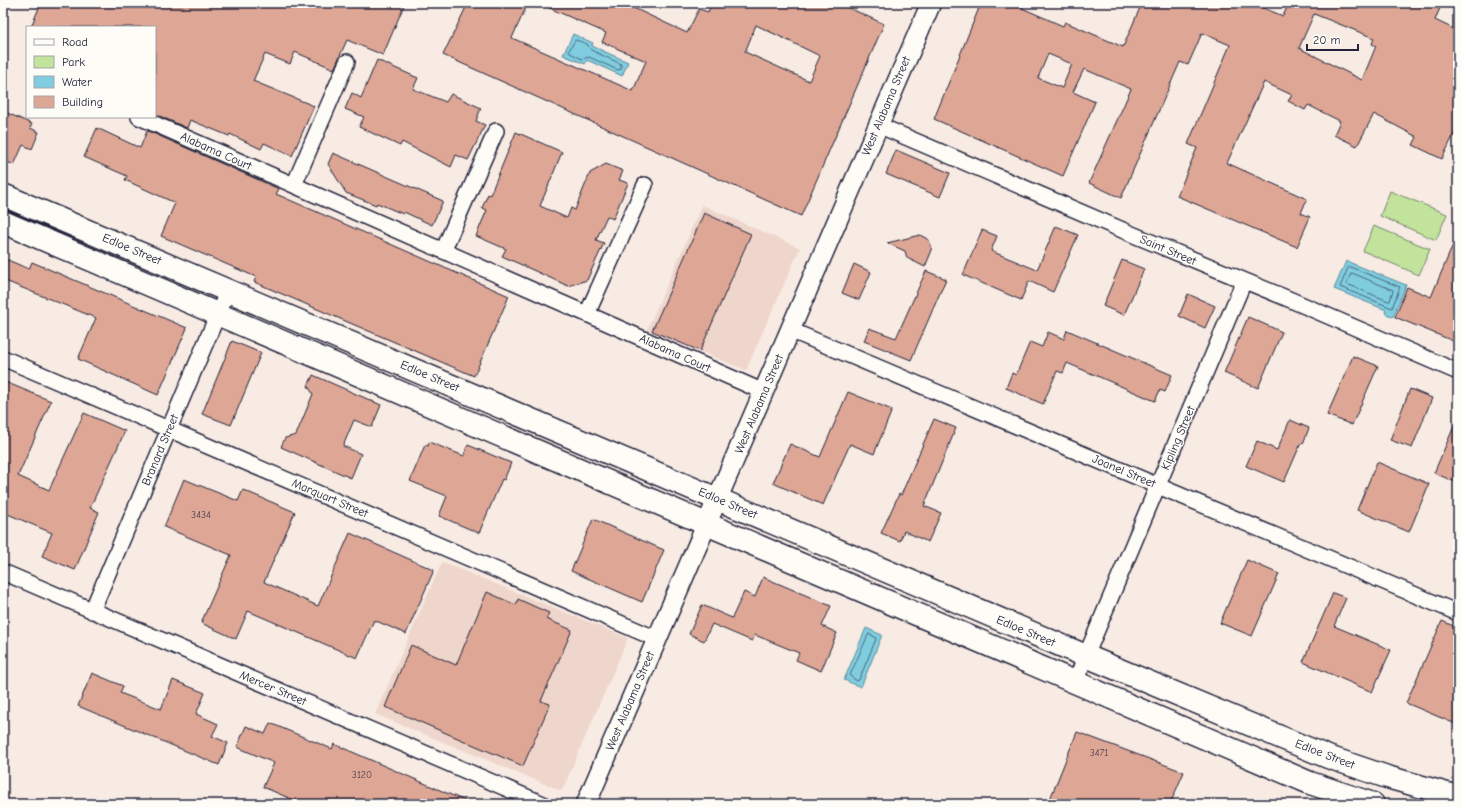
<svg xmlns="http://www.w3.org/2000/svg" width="1461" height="807" viewBox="0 0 1461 807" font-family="'Comic Neue',sans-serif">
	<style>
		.built { fill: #efd6cc }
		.green { fill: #c2e39c; stroke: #72826c }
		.water { fill: #80cddf; stroke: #5a899d }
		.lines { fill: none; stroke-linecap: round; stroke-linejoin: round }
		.shore { stroke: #48667d; stroke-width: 1 }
		.building { fill: #dda695; stroke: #22223b; fill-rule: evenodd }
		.minor-casing { stroke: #22223b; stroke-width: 18 }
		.tertiary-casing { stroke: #22223b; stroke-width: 22 }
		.secondary-casing { stroke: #22223b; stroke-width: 25 }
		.minor { stroke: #fdfcf7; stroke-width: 15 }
		.tertiary { stroke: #fdfcf7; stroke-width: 19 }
		.secondary { stroke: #fdfcf7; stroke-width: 22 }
		.labels { text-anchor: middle; stroke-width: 3; stroke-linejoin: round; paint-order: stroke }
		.number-label { font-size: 10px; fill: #514352 }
		.street-label { font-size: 12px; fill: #22223b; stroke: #fdfcf7 }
	</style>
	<rect width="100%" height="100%" fill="#f7ebe3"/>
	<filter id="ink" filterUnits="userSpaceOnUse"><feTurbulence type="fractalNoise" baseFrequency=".025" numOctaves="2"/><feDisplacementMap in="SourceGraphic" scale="8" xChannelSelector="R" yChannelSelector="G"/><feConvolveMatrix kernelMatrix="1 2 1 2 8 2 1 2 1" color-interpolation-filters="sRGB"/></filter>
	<g filter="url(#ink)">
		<path class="built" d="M702,205L800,248L746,370L647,330Z
			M442,562L628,638L562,791L375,714Z"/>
		<path class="green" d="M1390,191L1447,214L1436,240L1380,216Z
			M1374,226L1430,249L1419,275L1363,251Z"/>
		<path class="water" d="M573,34L593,43L592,46L628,62L622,76L587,60L585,64L563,55Z
			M1346,261L1406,285L1393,317L1385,313L1386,310L1334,289Z
			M866,628L882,635L861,687L844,680Z"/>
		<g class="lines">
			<path class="shore" d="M576,40L587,44L591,50L621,64V69L618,70L589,57L582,59L570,53L569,51Z
				M1350,267L1400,287L1392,308L1340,287L1348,268Z
				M1352,273L1393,290L1390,301H1388L1347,284V282Z
				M869,634L875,637L876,639L859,680L857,681L850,676Z"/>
		</g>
		<path class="building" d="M41,3H405L383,55L347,40L334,69L295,52L290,64L265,54L253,81L314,106L292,156L264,143L261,149L230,134L229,136L190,120L187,128L155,114V27H31Z
			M468,3H528L512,38L633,91L646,61L602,42L606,33L538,3H623L687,33L699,9L708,12L712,3H838L884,24L801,216L443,55ZM756,25L820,56L809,81L745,52Z
			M981,3H1025L1022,8L1063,26L1065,22L1123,47L1142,3H1251L1283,16L1289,3H1428L1440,8L1435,20L1458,31V126L1442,159L1413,145L1417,137L1374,114L1357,146L1334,135L1340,121L1308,105L1305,110L1288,101L1292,95L1264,82L1227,163L1307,199L1301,213L1310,217L1297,247L1177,196L1197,148L1188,144L1230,45L1202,33L1188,65L1180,62L1121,198L1089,183L1131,89L1084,69L1073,92L1095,102L1063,176L934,119ZM1314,14L1374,38L1372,44L1376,46L1362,80L1299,48ZM1048,54L1072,64L1062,88L1038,78Z
			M377,60L418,78L413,89L446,102L451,94L481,108L476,121L485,125L468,160L456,155L451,167L402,142L400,146L359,127L364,117L345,109L352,93L361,98Z
			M3,111L32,124L30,128L39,132L32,149L23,145L14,165L3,160Z
			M97,128L140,148L147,131L155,134L279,189L276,194L509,296L474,376L254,282L256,277L161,236L175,203L125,180L127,176L84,157Z
			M516,132L562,152L540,206L567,218L571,208L575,210L590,173L606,164L623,171L619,180L628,183L613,219L607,216L596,240L604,243L587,280L568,286L502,256L506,249L476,236L487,210L482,208L488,194L490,195Z
			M896,150L950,173L940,197L886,174Z
			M333,153L443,201L432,225L404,212L403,214L377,203L376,205L346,193L328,164Z
			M704,213L751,234L700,351L652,331Z
			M1056,226L1078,235L1053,292L1029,281L1021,300L963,275L982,230L997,236L991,251L1037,270Z
			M1458,233V343L1395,317L1407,287L1431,297Z
			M920,235L929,240L932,250L925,267L907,258L905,251L887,243Z
			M3,258L29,269L32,262L187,328L158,395L78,359L96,318L3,280Z
			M1122,260L1144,269L1124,315L1103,306Z
			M854,264L871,272L859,300L842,293Z
			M926,271L946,279L911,360L864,341L869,328L896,338Z
			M1188,294L1215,306L1205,328L1179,316Z
			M1248,317L1282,332L1258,388L1224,373Z
			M1067,330L1172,375L1165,392L1160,390L1155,401L1067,363L1063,373L1057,371L1043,404L1006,388L1012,373L1016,375L1030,342L1042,347L1048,332L1064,339Z
			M232,341L261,353L231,425L202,414Z
			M1353,356L1378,366L1352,425L1327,415Z
			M313,375L381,405L372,427L354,420L343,446L361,454L351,478L281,447L285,438L296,435L313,394L308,386Z
			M3,381L51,401L18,476L49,490L84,413L125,431L90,508L99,512L75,570L42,556L52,533L3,512Z
			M1410,389L1432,398L1412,448L1390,440Z
			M848,392L892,410L874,454L850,444L823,505L773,483L790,444L820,457Z
			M1458,417V483L1434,473Z
			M934,419L956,428L924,506L941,513L928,542L904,531L900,541L881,533L899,494L901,495Z
			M1290,420L1309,428L1303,444L1301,443L1284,482L1246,466L1257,441L1277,450Z
			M429,442L464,456L468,445L511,463L504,480L502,479L479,533L439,516L447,496L410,481L425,445L428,446Z
			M1377,462L1429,484L1409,532L1357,510Z
			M184,479L238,501L243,490L295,512L264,582L318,606L350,533L434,570L406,634L374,620L357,658L248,611L236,639L201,623L231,555L164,527Z
			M593,519L664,550L642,602L571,571Z
			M1247,560L1279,574L1252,636L1220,623Z
			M763,577L831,606L822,626L837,633L821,671L796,660L799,653L755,635L752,641L712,624L704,641L689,634L702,605L732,618L744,592L755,597Z
			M487,592L516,605L518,599L549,613L546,619L572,630L541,701L550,704L523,766L385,707L411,645L456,665Z
			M1333,593L1346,598L1334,626L1391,650L1372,692L1303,662Z
			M1442,621L1458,628V725L1406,703Z
			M92,673L123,686L120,693L161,709L173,680L205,693L196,714L218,724L212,736L228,743L219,765L78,706Z
			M270,723L332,749L334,744L472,804H303L263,787L274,763L237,747L246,726L265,734Z
			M1077,732L1184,772L1170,804H1048Z"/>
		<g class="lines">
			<defs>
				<path id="minor" d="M139,117L764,392
					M878,125L1134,235L1291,300L1458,372
					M294,185L347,62
					M443,251L496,131
					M587,314L645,185
					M790,330L1458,613
					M3,358L657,639
					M3,572L543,804
					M92,611L228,290
					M1075,682L1244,281"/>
				<path id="tertiary" d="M586,804L931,3"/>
				<path id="secondary" d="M3,195L1086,656L1328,757L1387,777L1458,797
					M3,222C438,411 874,597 1310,783L1373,804"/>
			</defs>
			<use href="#minor" class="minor-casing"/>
			<use href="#tertiary" class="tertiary-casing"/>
			<use href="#secondary" class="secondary-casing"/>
			<use href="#minor" class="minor"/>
			<use href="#tertiary" class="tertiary"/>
			<use href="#secondary" class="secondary"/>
		</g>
	</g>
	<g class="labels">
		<g class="number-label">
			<text x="201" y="518">3434</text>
			<text x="1099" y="756">3471</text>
			<text x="362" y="778">3120</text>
		</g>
		<g class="street-label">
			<text transform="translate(886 106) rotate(-67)" y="4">West Alabama Street</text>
			<text transform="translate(216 151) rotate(24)" y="4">Alabama Court</text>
			<text transform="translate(132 249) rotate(23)" y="4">Edloe Street</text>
			<text transform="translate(1168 250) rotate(23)" y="4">Saint Street</text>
			<text transform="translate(675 353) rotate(24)" y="4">Alabama Court</text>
			<text transform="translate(430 376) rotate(23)" y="4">Edloe Street</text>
			<text transform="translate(759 404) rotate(-67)" y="4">West Alabama Street</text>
			<text transform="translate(1178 438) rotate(-67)" y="4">Kipling Street</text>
			<text transform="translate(160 450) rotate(-67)" y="4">Branard Street</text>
			<text transform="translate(1124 471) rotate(23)" y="4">Joanel Street</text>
			<text transform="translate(330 498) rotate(23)" y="4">Marquart Street</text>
			<text transform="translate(728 503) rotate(23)" y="4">Edloe Street</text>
			<text transform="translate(1026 631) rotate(23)" y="4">Edloe Street</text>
			<text transform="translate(273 688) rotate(23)" y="4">Mercer Street</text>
			<text transform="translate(630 701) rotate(-67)" y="4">West Alabama Street</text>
			<text transform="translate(1325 754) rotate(21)" y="4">Edloe Street</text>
		</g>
	</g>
	<rect width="1461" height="807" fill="none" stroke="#fdfcf7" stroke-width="16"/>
	<rect x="8" y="8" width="1445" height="791" fill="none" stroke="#22223b" stroke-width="1.5" filter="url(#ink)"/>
	<rect x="26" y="26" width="130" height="92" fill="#fdfcf7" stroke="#a5a5ac"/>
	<rect x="34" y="39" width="20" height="6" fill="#fdfcf7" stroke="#a5a5ac"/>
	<text x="62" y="46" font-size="12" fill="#22223b">Road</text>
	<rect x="34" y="56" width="20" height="12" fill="#c2e39c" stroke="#a5a5ac"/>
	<text x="62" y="66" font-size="12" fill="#22223b">Park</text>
	<rect x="34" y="76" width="20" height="12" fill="#80cddf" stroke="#a5a5ac"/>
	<text x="62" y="86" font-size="12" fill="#22223b">Water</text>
	<rect x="34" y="96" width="20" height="12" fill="#dda695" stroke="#a5a5ac"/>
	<text x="62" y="106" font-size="12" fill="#22223b">Building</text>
	<path d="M1307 44v6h51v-6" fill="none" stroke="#22223b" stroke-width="2"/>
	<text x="1313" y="44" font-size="12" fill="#22223b" stroke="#fdfcf7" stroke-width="3" paint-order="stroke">20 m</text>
</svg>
